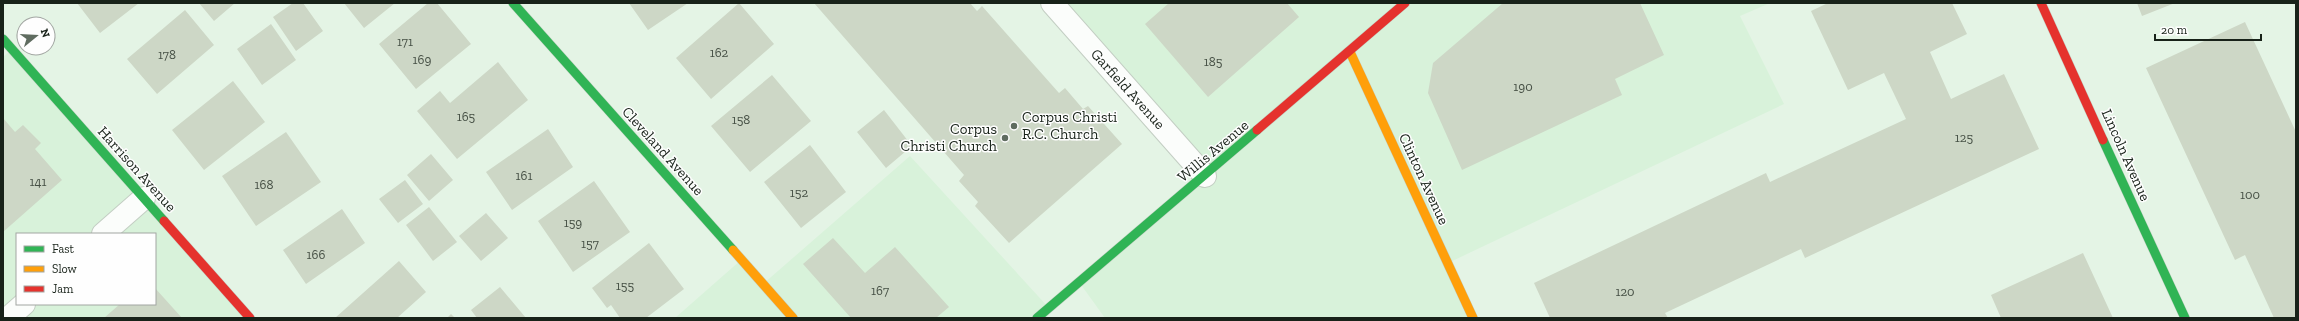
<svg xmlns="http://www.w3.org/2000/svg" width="2299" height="321" viewBox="0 0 2299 321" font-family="'Zilla Slab',serif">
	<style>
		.built { fill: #d8f2da; fill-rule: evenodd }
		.building { fill: #cdd7c6 }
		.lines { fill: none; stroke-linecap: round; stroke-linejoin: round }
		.street-casing { stroke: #c3cec3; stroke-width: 24 }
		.fast-casing { stroke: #c3cec3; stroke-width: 10 }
		.slow-casing { stroke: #c3cec3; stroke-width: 10 }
		.jam-casing { stroke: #c3cec3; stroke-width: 10 }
		.street { stroke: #fbfdfb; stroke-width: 22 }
		.fast { stroke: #30b455; stroke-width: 9 }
		.slow { stroke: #ff9f0a; stroke-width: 9 }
		.jam { stroke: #e5322d; stroke-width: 9 }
		.poi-dot { fill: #5f6c60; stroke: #fefefe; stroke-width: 1.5 }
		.labels { text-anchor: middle; stroke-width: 3; stroke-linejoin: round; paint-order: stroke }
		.number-label { font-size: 13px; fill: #454f44 }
		.street-label { font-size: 15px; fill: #182219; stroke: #fefefe }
		.poi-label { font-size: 15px; fill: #182219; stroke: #fefefe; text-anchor: start }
	</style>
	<rect width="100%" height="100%" fill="#e4f4e5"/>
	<path class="built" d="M1054,3H1770L1740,16L1784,104L1448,263L1473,318H1105L1079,282L1204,174Z
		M12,49L250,318H3V57ZM17,234H155V304H17Z
		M910,156L1049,308L1036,318H675L741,260L763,284Z"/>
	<path class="building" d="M77,3H139L100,33Z
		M199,3H235L214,21Z
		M293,3H303L323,31L296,51L273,17Z
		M344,3H395L364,28Z
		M428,3H437L471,44L416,89L379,44Z
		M629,3H688L648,30Z
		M739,3L774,44L711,99L676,58Z
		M814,3H970L977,11L982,6L1059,93L1065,88L1083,109L1088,106L1122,144L1009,243L975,206L978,202L959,181L964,175Z
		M1169,3H1287L1299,17L1208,97L1145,24Z
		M1503,3H1640L1664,55L1615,79L1622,95L1462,170L1428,93L1433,63Z
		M1828,3H1952L1967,34L1930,52L1951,99L2004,74L2039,149L1805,258L1801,249L1665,313L1668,318H1550L1534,283L1766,173L1770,182L1906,119L1884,73L1848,90L1811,11Z
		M2137,3H2175L2142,16Z
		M185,10L214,45L157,94L127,59Z
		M2245,22L2296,132V318H2274L2245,255L2235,260L2146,68Z
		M271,24L296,60L262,85L237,49Z
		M498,62L528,100L457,159L417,111L440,91L450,103Z
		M772,75L811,121L750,172L711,126Z
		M233,81L265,122L204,170L172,130Z
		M884,110L912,146L886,168L857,132Z
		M3,118L15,132L23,125L41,143L35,149L62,180L3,232Z
		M548,129L573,167L512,210L486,172Z
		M286,132L321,182L256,226L222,176Z
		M810,145L846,192L801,228L764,182Z
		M431,154L453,180L429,201L407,175Z
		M405,180L423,204L398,223L379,199Z
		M594,181L630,232L573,272L538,221Z
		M429,207L457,242L433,261L406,225Z
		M342,209L365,243L306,284L283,250Z
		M486,213L508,238L481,261L459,236Z
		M833,238L865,273L895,247L949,307L936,318H851L803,264Z
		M649,243L684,289L646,318H620L611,305L607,308L592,288Z
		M2083,253L2113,318H2001L1991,295Z
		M399,261L426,292L397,318H335Z
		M500,287L526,318H477L471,310Z
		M155,288L182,318H104L120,304H155Z
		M451,314L455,318H447Z"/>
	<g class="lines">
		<defs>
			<path id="street" d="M1052,3L1205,176
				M103,234L144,198
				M8,318L24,304"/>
			<path id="fast" d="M513,3L733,250
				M3,39L164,221
				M2103,140L2185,318
				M1037,318L1257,130"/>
			<path id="slow" d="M1350,52L1473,318
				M733,250L793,318"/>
			<path id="jam" d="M2041,3L2103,140
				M1257,130L1405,3
				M164,221L250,318"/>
		</defs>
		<use href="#street" class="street-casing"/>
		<use href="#fast" class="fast-casing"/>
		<use href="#slow" class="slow-casing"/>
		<use href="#jam" class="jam-casing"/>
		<use href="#street" class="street"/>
		<use href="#fast" class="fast"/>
		<use href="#slow" class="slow"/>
		<use href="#jam" class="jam"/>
	</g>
	<g class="poi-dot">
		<circle cx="1014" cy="126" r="4"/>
		<circle cx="1005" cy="138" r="4"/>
	</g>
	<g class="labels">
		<g class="number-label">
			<text x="405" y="46">171</text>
			<text x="719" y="57">162</text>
			<text x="167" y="59">178</text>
			<text x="422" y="64">169</text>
			<text x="1213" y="66">185</text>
			<text x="1523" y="91">190</text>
			<text x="466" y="121">165</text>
			<text x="741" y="124">158</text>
			<text x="1964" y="142">125</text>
			<text x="524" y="180">161</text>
			<text x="38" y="186">141</text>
			<text x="264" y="189">168</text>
			<text x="799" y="197">152</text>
			<text x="2250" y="199">100</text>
			<text x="573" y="227">159</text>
			<text x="590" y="248">157</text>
			<text x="316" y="259">166</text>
			<text x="625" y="290">155</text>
			<text x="880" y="295">167</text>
			<text x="1625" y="296">120</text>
		</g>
		<g class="street-label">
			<text transform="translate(1128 89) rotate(48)" y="5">Garfield Avenue</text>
			<text transform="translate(663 151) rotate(48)" y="5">Cleveland Avenue</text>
			<text transform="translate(1213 151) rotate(-40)" y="5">Willis Avenue</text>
			<text transform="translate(2126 155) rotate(66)" y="5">Lincoln Avenue</text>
			<text transform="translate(137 169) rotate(48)" y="5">Harrison Avenue</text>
			<text transform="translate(1424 179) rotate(65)" y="5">Clinton Avenue</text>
		</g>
		<g class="poi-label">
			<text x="1022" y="122">Corpus Christi<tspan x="1022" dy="17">R.C. Church</tspan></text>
			<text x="997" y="134" text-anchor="end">Corpus<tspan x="997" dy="17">Christi Church</tspan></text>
		</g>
	</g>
	<rect width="2299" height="321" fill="none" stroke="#182219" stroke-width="8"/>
	<rect x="16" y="233" width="140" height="72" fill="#fefefe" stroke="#a2a6a2"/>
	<rect x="24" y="246" width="20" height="6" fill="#30b455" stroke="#a2a6a2"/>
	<text x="52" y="253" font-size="12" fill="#182219">Fast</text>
	<rect x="24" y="266" width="20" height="6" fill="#ff9f0a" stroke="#a2a6a2"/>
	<text x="52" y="273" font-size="12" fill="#182219">Slow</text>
	<rect x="24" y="286" width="20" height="6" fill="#e5322d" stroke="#a2a6a2"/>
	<text x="52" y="293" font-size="12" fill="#182219">Jam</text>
	<g transform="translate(36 36) rotate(72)"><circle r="19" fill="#fefefe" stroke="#a2a6a2"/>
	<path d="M0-3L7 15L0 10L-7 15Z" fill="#5f6c60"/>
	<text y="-6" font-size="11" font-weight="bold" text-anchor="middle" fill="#182219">N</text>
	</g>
	<path d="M2155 34v6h106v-6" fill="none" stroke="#182219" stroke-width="2"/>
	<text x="2161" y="34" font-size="12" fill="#182219" stroke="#fefefe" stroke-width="3" paint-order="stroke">20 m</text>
</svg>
